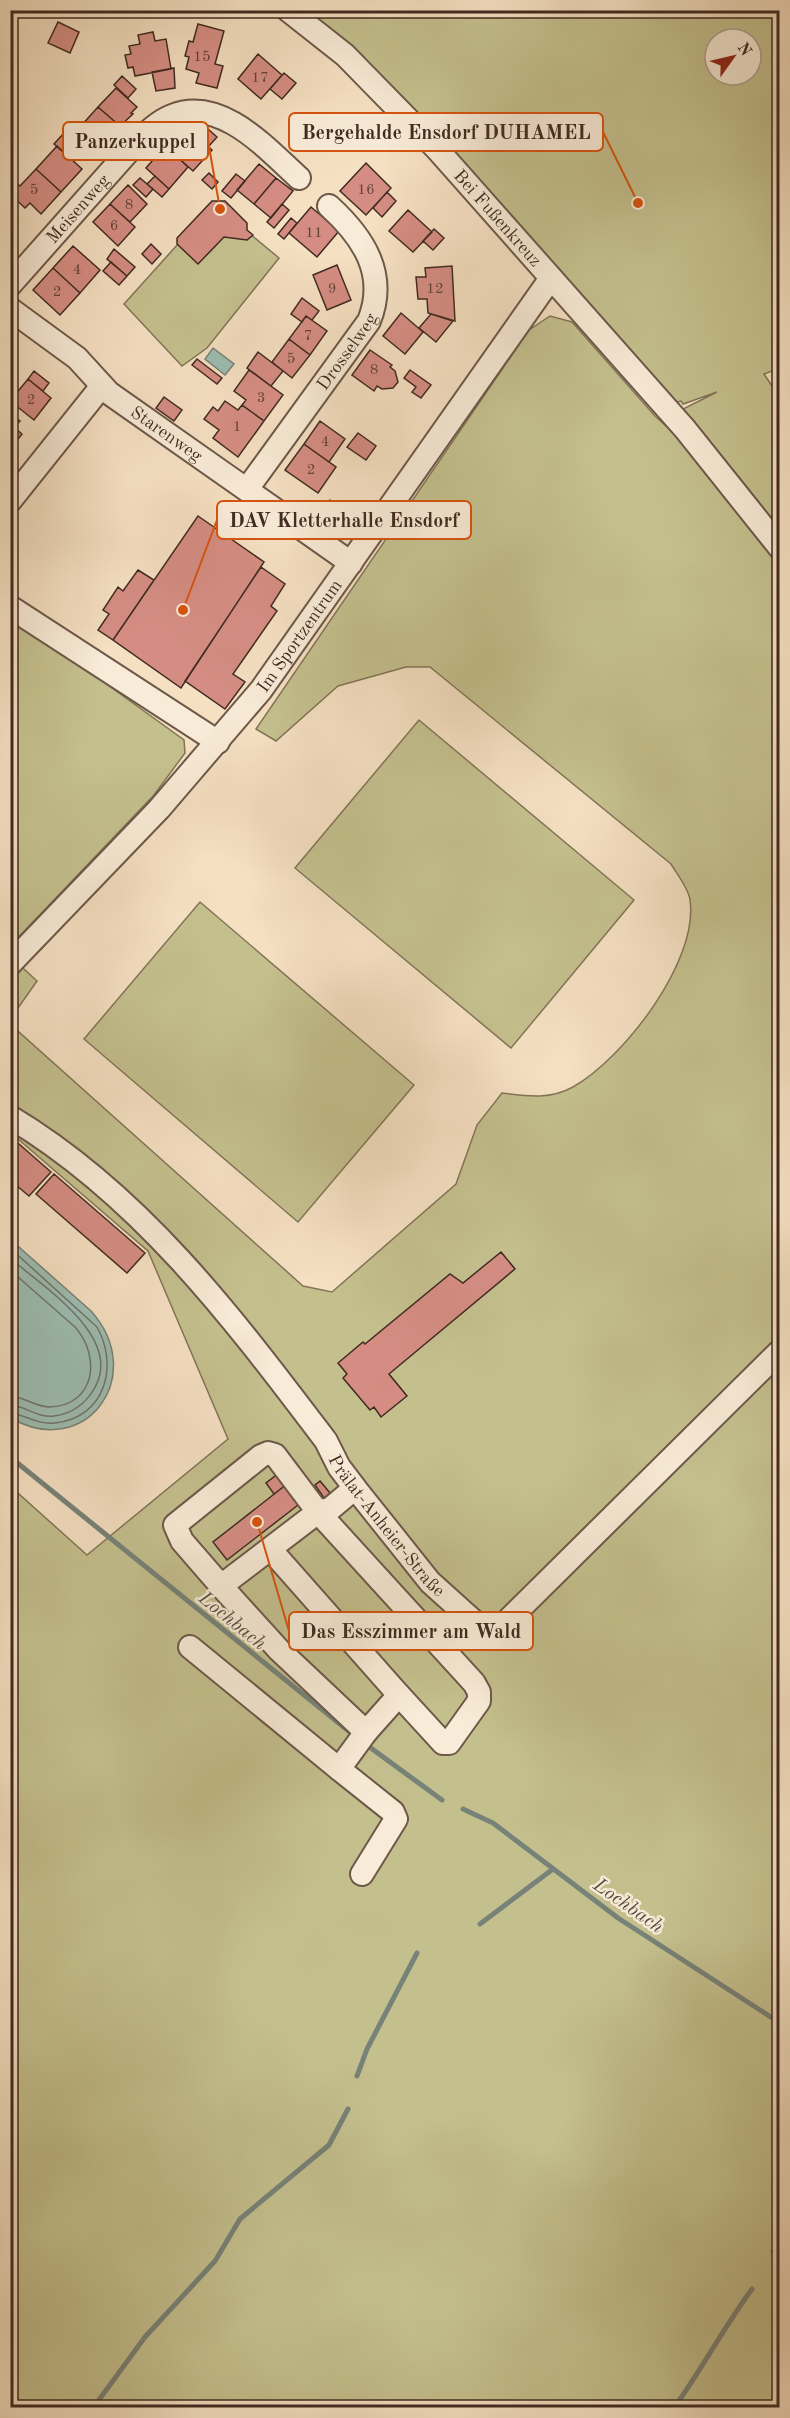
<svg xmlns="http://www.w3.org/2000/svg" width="790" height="2418" viewBox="0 0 790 2418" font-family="'Old Standard TT',serif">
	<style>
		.green { fill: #c4c08e; stroke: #827558; stroke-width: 1.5; fill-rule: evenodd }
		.water { fill: #9cbdb2; stroke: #778278; stroke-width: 1.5 }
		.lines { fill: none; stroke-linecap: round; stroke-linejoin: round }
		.shore { stroke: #6e746a; stroke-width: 1.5 }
		.stream { stroke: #778278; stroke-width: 5 }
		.building { fill: #d58d83; stroke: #402a21; stroke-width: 1.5 }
		.minor-casing { stroke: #6d5849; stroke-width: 26 }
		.minor { stroke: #f8ebd7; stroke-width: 22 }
		.labels { text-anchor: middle; stroke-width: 5; stroke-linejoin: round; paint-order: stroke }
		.number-label { font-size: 15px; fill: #65433a }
		.street-label { font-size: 18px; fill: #402a21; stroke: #f8ebd7 }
		.water-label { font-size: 20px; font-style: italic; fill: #574f45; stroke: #f8ebd7 }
		.leader { fill: none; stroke: #d7540e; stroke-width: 2 }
		.callout-dot { fill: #d7540e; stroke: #f8ebd7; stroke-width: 2 }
		.callout { fill: #f8ebd7; stroke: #d7540e; stroke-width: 2 }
		.callout-label { font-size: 20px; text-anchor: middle; font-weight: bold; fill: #402a21 }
	</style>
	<rect width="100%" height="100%" fill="#f5e0c2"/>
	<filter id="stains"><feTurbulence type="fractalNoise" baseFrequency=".00333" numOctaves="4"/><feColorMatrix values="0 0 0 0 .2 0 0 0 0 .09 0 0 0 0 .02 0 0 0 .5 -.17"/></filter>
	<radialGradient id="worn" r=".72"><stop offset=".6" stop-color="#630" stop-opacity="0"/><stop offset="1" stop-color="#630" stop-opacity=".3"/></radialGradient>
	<path class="green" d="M303,11H779L780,368L764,374L780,398L779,2407H11L10,1486L87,1555L228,1439L148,1251L11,1133V1025L303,1286L332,1292L456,1184L477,1125L502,1093C526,1096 550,1100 573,1087C623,1059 699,961 690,900C689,889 677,874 671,864L430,667H406L338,686L276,741L256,729L529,330L550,316L572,322L655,416L666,426L685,408L717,392L683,404L681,401L674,403ZM715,39H751V75H715Z
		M214,204L279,258L207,348L182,366L124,304Z
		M10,620L76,662L184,740L185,753L154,795L11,945Z
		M419,720L634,900L511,1048L295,868Z
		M200,902L414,1085L298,1222L84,1039Z
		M11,957L37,981L11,1018Z"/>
	<path class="water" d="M213,348L234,364L225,375L205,359Z
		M11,1240L91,1311C149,1376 85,1461 11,1418Z"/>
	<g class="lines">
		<path class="shore" d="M10,1248L97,1327C119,1366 105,1418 55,1423C38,1425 26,1415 10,1413
			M10,1258C43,1287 125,1338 94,1389C86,1403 72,1414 54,1416C37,1418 26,1406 10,1405
			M10,1270L75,1327C101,1356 96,1405 50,1407C35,1407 25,1397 10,1396"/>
		<path class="stream" d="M10,1457L356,1737
			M364,1743L442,1800
			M463,1809L493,1823L618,1918L780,2023
			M480,1924L553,1869
			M357,2076L367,2049L417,1953
			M773,2251L780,2249
			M93,2408L145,2337L215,2261L240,2219L329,2145L348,2109
			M674,2408C702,2369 724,2327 752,2289"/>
	</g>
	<path class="building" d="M58,22L79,32L70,53L48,43Z
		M198,24L224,31L215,64L223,66L217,88L196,83L199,73L186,69L189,57L185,56L189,41L193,42Z
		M153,32L155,41L166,39L171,69L135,76L133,67L128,68L125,55L131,54L129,46L140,44L138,35Z
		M258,54L282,75L261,99L238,79Z
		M174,68L175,88L156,91L152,72Z
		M284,73L296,83L282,99L270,89Z
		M122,76L136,89L128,98L114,85Z
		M116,88L137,107L131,113L133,114L120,126L98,107Z
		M98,107L120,126L101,147L80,127Z
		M200,122L217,137L209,146L192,131Z
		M185,125L212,150L193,171L165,146Z
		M63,134L80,150L72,160L54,144Z
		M57,146L82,169L61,192L36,169Z
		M165,146L188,167L169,189L146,168Z
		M366,163L391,188L366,215L340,191Z
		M259,164L276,178L254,204L237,190Z
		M36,169L61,192L41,214L30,203L25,208L10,194V185L14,181L20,186Z
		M209,173L218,182L212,189L202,180Z
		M236,174L245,181L231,198L222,191Z
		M155,176L169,189L162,197L147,184Z
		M140,178L153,189L146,197L133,185Z
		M276,178L293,191L271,218L254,204Z
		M128,185L147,204L130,222L110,204Z
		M387,192L396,201L382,217L373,208Z
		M212,201H225L247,223V230L253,235L247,240L224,237L198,264L177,244V238Z
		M110,204L135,227L118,246L93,222Z
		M282,204L289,210L274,228L267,222Z
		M311,207L339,231L317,257L289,233Z
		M408,210L432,232L413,252L389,231Z
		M291,218L297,223L284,239L278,234Z
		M434,229L444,238L433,250L423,241Z
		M151,244L161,254L152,264L142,254Z
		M73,246L100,270L80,293L53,268Z
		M114,249L135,267L127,276L107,259Z
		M111,262L127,276L119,285L103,271Z
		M337,265L351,300L327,310L313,275Z
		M452,266L455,321L428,313L427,299H418L416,277H426L425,268Z
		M53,268L80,293L60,315L33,290Z
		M302,298L319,311L312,320L306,316L302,322L291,314Z
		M401,313L423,332L405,354L383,336Z
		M431,314L453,321L436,342L419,328Z
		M306,316L327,331L310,355L289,339Z
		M289,339L310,355L292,378L272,362Z
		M370,350L392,365L390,367L395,371L398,382L393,388L382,389L377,386L374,391L352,375Z
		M258,352L283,371L271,386L247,368Z
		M197,359L222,378L217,384L192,365Z
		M249,370L283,395L264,421L242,405L246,400L234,391Z
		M410,370L431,385L421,398L412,392L416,387L404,378Z
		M34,371L49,383L43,391L28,379Z
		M28,379L51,398L34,420L10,401Z
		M164,397L182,410L174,421L156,408Z
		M225,401L238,410L242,405L264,421L238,457L213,438L219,430L204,419L213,407L218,411Z
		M10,413L20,421L14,427L10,424Z
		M320,421L345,439L329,462L304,444Z
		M10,424L22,434L10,449Z
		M358,433L376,446L366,460L347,447Z
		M304,444L336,467L318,493L285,470Z
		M330,500L349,513L334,535L315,522Z
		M198,516L264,562L181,688L113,640Z
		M261,567L285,584L271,606L277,611L233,674L245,682L225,709L185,681Z
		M138,570L154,580L113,640L98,630L109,614L103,610L118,587L123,591Z
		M11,1137L51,1172L29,1196L17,1186L12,1191L10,1190Z
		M54,1174L145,1253L127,1273L36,1194Z
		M501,1252L515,1269L389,1374L407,1396L381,1417L374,1407L370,1410L343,1378L347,1374L338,1363L363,1342L365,1344L450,1274L463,1283Z
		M279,1473L287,1484L274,1494L266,1483Z
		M320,1481L330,1493L324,1498L315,1485Z
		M287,1484L302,1502L227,1560L213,1542Z"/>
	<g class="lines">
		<defs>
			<g id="minor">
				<path id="s1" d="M288,10L345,55L436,148L685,429L780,548"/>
				<path id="s2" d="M10,285L135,144C146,134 157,122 172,116C221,96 267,149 299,178"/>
				<path id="s3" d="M10,309L77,358L109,393L351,563"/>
				<path id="s4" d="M247,489L369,321C388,274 363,237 329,206"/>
				<path d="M10,501L101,387"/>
				<path d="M10,607L218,742"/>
				<path id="s5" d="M10,964L159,809L261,690L551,278"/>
				<path id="s6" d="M10,1117C142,1196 235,1321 326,1441L339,1467L355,1488L430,1582L491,1637L780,1351"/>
				<path d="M270,1549L399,1695L366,1732L279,1650L221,1586L318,1512L330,1509L355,1488"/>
				<path d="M221,1586L182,1541L175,1525L261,1456L268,1453L275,1455L318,1512L474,1683L479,1692V1701L449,1743H443L399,1695"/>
				<path d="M190,1647L339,1769L366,1732"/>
				<path d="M339,1769L393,1812L396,1819L362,1874"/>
			</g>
		</defs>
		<use href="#minor" class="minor-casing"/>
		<use href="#minor" class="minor"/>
	</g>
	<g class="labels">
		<g class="number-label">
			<text x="202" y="61">15</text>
			<text x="260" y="82">17</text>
			<text x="34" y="194">5</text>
			<text x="366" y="194">16</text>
			<text x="129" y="209">8</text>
			<text x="114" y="230">6</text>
			<text x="314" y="237">11</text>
			<text x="77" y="274">4</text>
			<text x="332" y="293">9</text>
			<text x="435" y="293">12</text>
			<text x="57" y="296">2</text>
			<text x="308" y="340">7</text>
			<text x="291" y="363">5</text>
			<text x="374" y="374">8</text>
			<text x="261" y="402">3</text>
			<text x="31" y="404">2</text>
			<text x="237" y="431">1</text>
			<text x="325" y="446">4</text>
			<text x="311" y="474">2</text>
		</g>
		<g class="street-label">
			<text dy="6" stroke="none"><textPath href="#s2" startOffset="102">Meisenweg</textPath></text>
			<text dy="6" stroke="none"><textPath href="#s1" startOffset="296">Bei Fußenkreuz</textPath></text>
			<text dy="6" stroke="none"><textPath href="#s4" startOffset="170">Drosselweg</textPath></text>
			<text dy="6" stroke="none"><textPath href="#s3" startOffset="201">Starenweg</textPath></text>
			<text dy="6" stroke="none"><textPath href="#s5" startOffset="438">Im Sportzentrum</textPath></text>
			<text dy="6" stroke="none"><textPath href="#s6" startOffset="560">Prälat-Anheier-Straße</textPath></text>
		</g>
		<g class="water-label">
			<text transform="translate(233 1620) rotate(39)" y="7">Lochbach</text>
			<text transform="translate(629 1905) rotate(35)" y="7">Lochbach</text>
		</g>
	</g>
	<path class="leader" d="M638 203L603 132M220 209L208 141M183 610L217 520M257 1522L289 1631"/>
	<g class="callout-dot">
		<circle cx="638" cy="203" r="6"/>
		<circle cx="220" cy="209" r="6"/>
		<circle cx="183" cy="610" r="6"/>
		<circle cx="257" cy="1522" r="6"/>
	</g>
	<g class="callout">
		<rect x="289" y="113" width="314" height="38" rx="6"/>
		<rect x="63" y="122" width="145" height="38" rx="6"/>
		<rect x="217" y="501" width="254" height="38" rx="6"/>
		<rect x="289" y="1612" width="244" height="38" rx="6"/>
	</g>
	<g class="callout-label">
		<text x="446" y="139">Bergehalde Ensdorf DUHAMEL</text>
		<text x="135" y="148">Panzerkuppel</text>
		<text x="344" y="527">DAV Kletterhalle Ensdorf</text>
		<text x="411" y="1638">Das Esszimmer am Wald</text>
	</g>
	<rect width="790" height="2418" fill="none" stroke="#f5e0c2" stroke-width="36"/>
	<rect x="12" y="12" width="766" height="2394" fill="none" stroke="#402a21" stroke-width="3"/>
	<rect x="18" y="18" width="754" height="2382" fill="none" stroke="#402a21" stroke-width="1.5"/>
	<g transform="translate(733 57) rotate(56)"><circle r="28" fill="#f8ebd7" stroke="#ae9e8e" stroke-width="1.5"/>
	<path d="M0-4.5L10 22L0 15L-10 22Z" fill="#8f2418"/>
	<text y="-9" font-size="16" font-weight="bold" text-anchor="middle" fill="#402a21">N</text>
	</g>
	<rect width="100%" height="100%" filter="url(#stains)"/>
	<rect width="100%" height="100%" fill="url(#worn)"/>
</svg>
